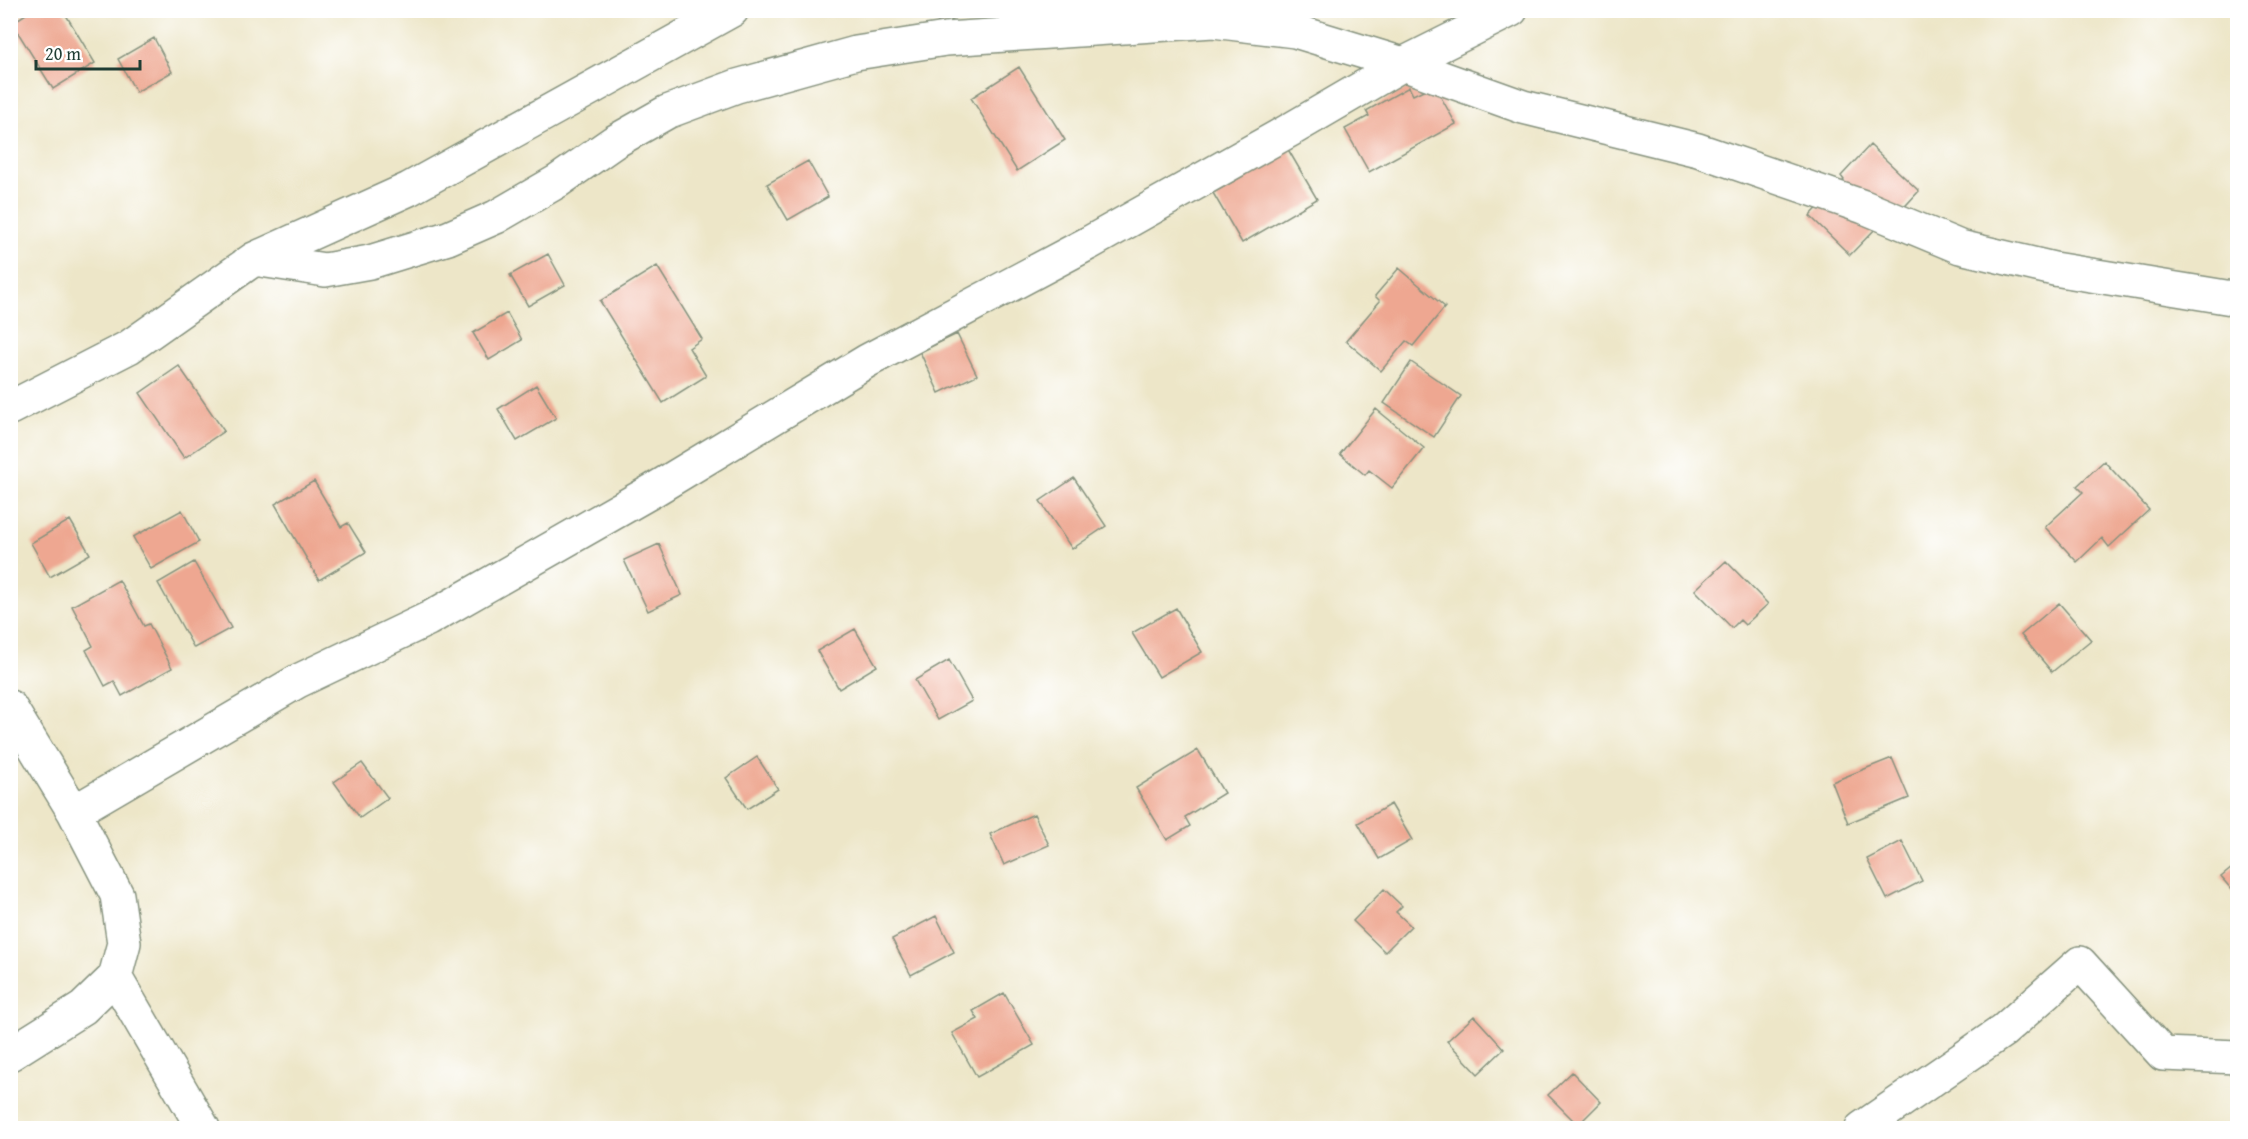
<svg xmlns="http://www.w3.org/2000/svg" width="2248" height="1139" viewBox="0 0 2248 1139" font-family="'Gentium Book Plus',serif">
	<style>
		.building { fill: #eea791 }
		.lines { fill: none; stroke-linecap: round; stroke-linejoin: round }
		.minor-casing { stroke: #86927e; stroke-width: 36 }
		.minor { stroke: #fff; stroke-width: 33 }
	</style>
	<rect width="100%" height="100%" fill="#fff"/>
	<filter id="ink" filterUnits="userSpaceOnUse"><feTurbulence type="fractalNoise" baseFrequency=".0167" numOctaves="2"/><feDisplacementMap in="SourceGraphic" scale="12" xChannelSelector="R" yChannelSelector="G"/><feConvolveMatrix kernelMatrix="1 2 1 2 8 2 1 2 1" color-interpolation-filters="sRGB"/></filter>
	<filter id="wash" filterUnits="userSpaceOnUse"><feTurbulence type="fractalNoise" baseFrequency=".008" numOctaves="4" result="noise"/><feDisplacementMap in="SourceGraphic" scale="24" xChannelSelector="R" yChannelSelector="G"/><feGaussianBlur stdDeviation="1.35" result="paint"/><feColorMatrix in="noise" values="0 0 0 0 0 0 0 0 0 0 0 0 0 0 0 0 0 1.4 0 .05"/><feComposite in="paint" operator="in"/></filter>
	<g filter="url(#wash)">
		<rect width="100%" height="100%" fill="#ede6c8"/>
		<g id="blocks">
			<path class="building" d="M32,10H63L95,63L53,89L12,23Z
				M931,10H968L941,27Z
				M1012,10H1063L1066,15L1025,36Z
				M154,38L172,72L136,92L118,59Z
				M1019,67L1065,140L1017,171L971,98Z
				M1434,85L1456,124L1369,172L1345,129L1369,116L1366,111L1409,87L1413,95Z
				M1282,139L1317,199L1242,243L1213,193L1245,175L1239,164Z
				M1870,145L1919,191L1885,228L1881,223L1850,255L1810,216L1844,180L1841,176Z
				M808,161L828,197L788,220L767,184Z
				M548,254L565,285L528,306L510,275Z
				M657,266L702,339L689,348L706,376L663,403L600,301Z
				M1399,268L1445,307L1413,346L1406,341L1381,371L1346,341L1380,301L1375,296Z
				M507,313L522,340L489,360L473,333Z
				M957,334L977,375L939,393L920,352Z
				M1411,362L1461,396L1434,437L1384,403Z
				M179,366L224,431L184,458L140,393Z
				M536,385L556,418L517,441L498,409Z
				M1376,409L1424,448L1392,488L1369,470L1365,475L1340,454Z
				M2104,461L2149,510L2109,547L2102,538L2077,562L2045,527L2083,492L2077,486Z
				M1074,478L1106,526L1072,549L1040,501Z
				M314,481L341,527L348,523L366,552L319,580L275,504Z
				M182,510L199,542L151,569L133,537Z
				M70,520L90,554L50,577L31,543Z
				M659,544L682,595L648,611L624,560Z
				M1726,561L1768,604L1745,625L1740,620L1732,628L1695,590Z
				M194,562L231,628L194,648L158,583Z
				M119,580L144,626L149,624L172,668L122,696L114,681L105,686L86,650L93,646L72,606Z
				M2059,603L2091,640L2052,672L2021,635Z
				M1176,608L1202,652L1159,677L1132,633Z
				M855,629L877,666L839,689L817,651Z
				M949,660L972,701L938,720L915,680Z
				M1198,750L1224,793L1185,817L1190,826L1167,840L1136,788Z
				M757,757L778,789L747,809L726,778Z
				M1892,758L1909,798L1848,823L1832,782Z
				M362,763L388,798L360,818L334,782Z
				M1391,804L1412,840L1379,859L1358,823Z
				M1034,814L1049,845L1004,865L990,834Z
				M1902,841L1922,881L1887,899L1867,859Z
				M2238,863V897L2221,877Z
				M1384,889L1402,906L1396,912L1411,926L1385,952L1353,921Z
				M936,916L954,952L911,975L892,939Z
				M1004,993L1034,1045L977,1077L952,1033L978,1019L973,1011Z
				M1474,1016L1504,1049L1478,1074L1447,1041Z
				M1572,1072L1601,1102L1578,1125L1548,1095Z"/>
		</g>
	</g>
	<g filter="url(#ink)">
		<use href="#blocks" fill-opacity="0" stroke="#86927e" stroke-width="1.5"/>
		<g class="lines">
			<defs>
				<path id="minor" d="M254,259L325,270L370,262L448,238L496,217L558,181L614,142L667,112L737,86L856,53L946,39L1213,21L1295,31L1403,64L1523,107L1698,150L1864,207L1960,247L2054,269L2238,299
					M10,408L129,347L254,259L409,189L732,10
					M10,707L74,812L117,895L124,943L115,977L83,1008L10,1054
					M74,812L298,681L428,619L652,491L867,361L1089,243L1290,130L1403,64L1511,10
					M115,977L203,1128
					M1862,1128L2003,1031L2080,963L2163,1054L2238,1057"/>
			</defs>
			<use href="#minor" class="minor-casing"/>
			<use href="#minor" class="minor"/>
		</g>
	</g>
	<rect width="2248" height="1139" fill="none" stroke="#fff" stroke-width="36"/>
	<path d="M36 60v9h104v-9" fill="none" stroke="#1f3d34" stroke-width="3"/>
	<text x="45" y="60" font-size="18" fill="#1f3d34" stroke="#ffffff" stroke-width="4.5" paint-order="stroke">20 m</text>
</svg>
